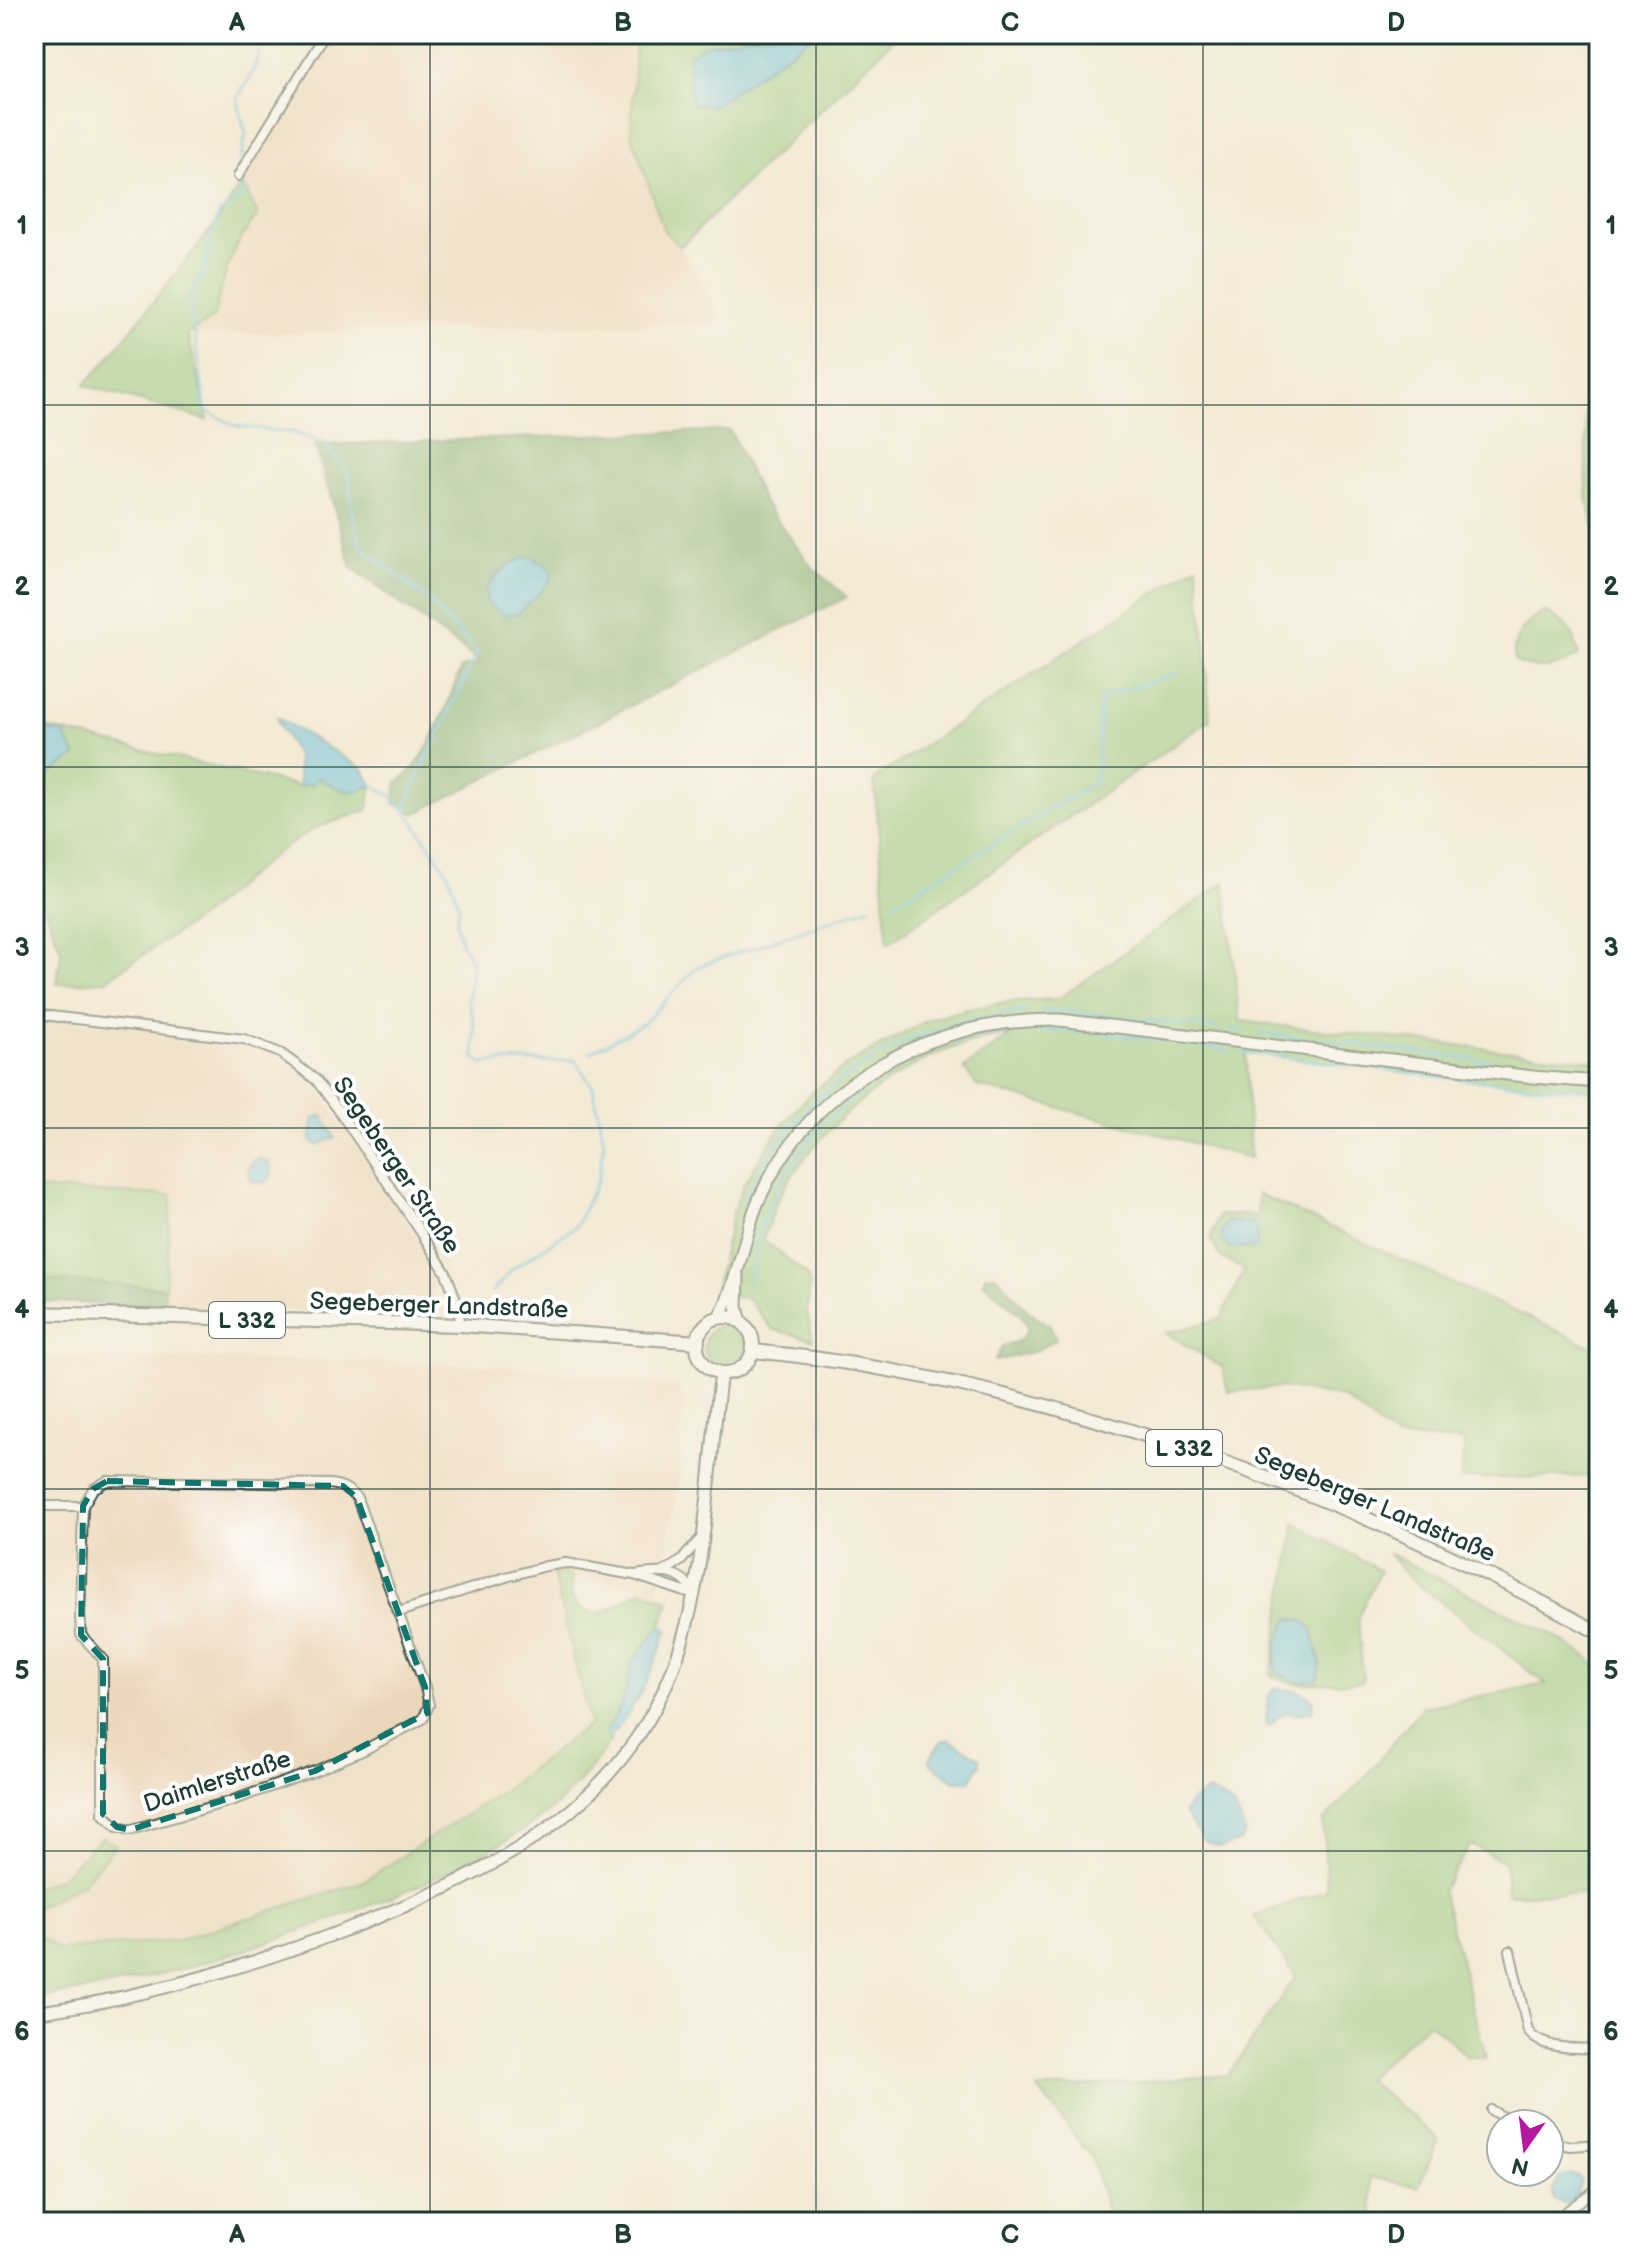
<svg xmlns="http://www.w3.org/2000/svg" width="1633" height="2256" viewBox="0 0 1633 2256" font-family="'Balsamiq Sans',sans-serif">
	<style>
		.built { fill: #ecd7ba }
		.green { fill: #90c97c; stroke: #588358; stroke-width: 2 }
		.forest { fill: #74ad6c; stroke: #4a7550; stroke-width: 2 }
		.water { fill: #60bfde; stroke: #407e89; stroke-width: 2 }
		.lines { fill: none; stroke-linecap: round; stroke-linejoin: round }
		.stream { stroke: #60bfde; stroke-width: 3 }
		.minor-casing { stroke: #3f574c; stroke-width: 12 }
		.secondary-casing { stroke: #3f574c; stroke-width: 15 }
		.primary-casing { stroke: #3f574c; stroke-width: 16 }
		.minor { stroke: #fff; stroke-width: 8 }
		.secondary { stroke: #fff; stroke-width: 11 }
		.primary { stroke: #fff; stroke-width: 12 }
		.marked { fill: none; stroke: #0f766e; stroke-width: 6; stroke-dasharray: 16 10; stroke-linejoin: round }
		.grid { fill: none; stroke: #1f3d34; stroke-width: 2; stroke-opacity: 0.55 }
		.labels { text-anchor: middle; stroke-width: 8; stroke-linejoin: round; paint-order: stroke }
		.shield { fill: #fff; stroke: #627771; stroke-width: 2 }
		.shield-label { font-size: 22px; font-weight: bold; fill: #1f3d34 }
		.street-label { font-size: 24px; fill: #1f3d34; stroke: #fff }
		.neatline { fill: none; stroke: #1f3d34; stroke-width: 3 }
		.grid-label { font-size: 26px; text-anchor: middle; font-weight: bold; fill: #1f3d34 }
	</style>
	<rect width="100%" height="100%" fill="#fff"/>
	<filter id="ink" filterUnits="userSpaceOnUse"><feTurbulence type="fractalNoise" baseFrequency=".0125" numOctaves="2"/><feDisplacementMap in="SourceGraphic" scale="16" xChannelSelector="R" yChannelSelector="G"/><feConvolveMatrix kernelMatrix="1 2 1 2 8 2 1 2 1" color-interpolation-filters="sRGB"/></filter>
	<filter id="wash" filterUnits="userSpaceOnUse"><feTurbulence type="fractalNoise" baseFrequency=".006" numOctaves="4" result="noise"/><feDisplacementMap in="SourceGraphic" scale="32" xChannelSelector="R" yChannelSelector="G"/><feGaussianBlur stdDeviation="1.8" result="paint"/><feColorMatrix in="noise" values="0 0 0 0 0 0 0 0 0 0 0 0 0 0 0 0 0 1.4 0 .05"/><feComposite in="paint" operator="in"/></filter>
	<g filter="url(#wash)">
		<rect width="100%" height="100%" fill="#f4ebd7"/>
		<path class="built" d="M325,34H637L631,132L664,231L680,247L707,286L721,323L188,335L214,316L223,279L239,237L258,215L243,187V180Z
			M73,1021L238,1039L280,1055L314,1081L432,1260L435,1283L430,1302L417,1313L164,1307L172,1195L34,1189V1051L44,1022Z
			M34,1356L373,1361L504,1366L680,1387L682,1397L680,1480L659,1594L629,1584L554,1575L590,1724L504,1790L362,1882L175,1941L59,1950L34,1931V1909L82,1884L115,1845L102,1837L61,1877L34,1888Z"/>
		<path class="green" d="M636,34H899L680,247L664,231L631,132Z
			M243,180L244,187L258,215C230,248 224,276 214,317L188,335L208,420L84,385L102,366L218,221Z
			M1585,393L1599,400V544L1587,499Z
			M1197,565L1204,629L1210,720L888,943L874,779Z
			M1545,612C1567,622 1575,633 1579,656C1558,668 1538,673 1515,661C1510,638 1525,622 1545,612Z
			M34,725L299,786L313,784L318,778C336,785 350,798 372,785L368,810L315,828L275,854L198,919L104,981L57,984L61,951L34,882Z
			M1225,882L1240,1021L1599,1061V1091L1500,1083L1246,1053L1250,1158L977,1086L964,1068L1011,1035C919,1043 827,1115 781,1193C773,1207 769,1224 763,1239L807,1275L810,1283L807,1312L813,1340L772,1329L747,1298L714,1294L733,1212L745,1182L780,1127L810,1094L848,1064L928,1020L966,1009L1014,1001L1058,999Z
			M34,1189L172,1195L165,1288L34,1279Z
			M1258,1194L1599,1350V1476L1461,1479L1464,1441L1395,1438L1344,1398L1281,1387L1228,1392L1223,1368L1166,1333L1221,1319L1244,1270L1221,1257L1210,1239L1219,1215H1257Z
			M704 1346a21 21 0 1 1 42 0a21 21 0 1 1-42 0Z
			M1295,1523L1380,1571L1358,1617L1363,1682L1296,1684L1271,1675Z
			M1388,1553L1551,1634L1589,1658L1599,1671V1893L1507,1894L1505,1862L1471,1845L1442,1890L1486,2058L1467,2057L1429,2022L1366,2079L1439,2139L1418,2187L1370,2177L1374,2222H1110L1092,2158L1038,2089L1228,2075L1296,1976L1254,1916L1327,1890L1323,1821L1362,1781L1422,1707L1546,1684L1409,1577Z
			M553,1574L572,1575V1598C594,1629 618,1601 642,1590L670,1600L661,1625L632,1663L623,1703L605,1734L611,1741C590,1770 566,1800 536,1821C470,1867 393,1898 317,1925C225,1958 131,1987 34,1998V1931L59,1950L175,1941L362,1882L504,1790L590,1724Z
			M102,1837L116,1845L82,1884L34,1909V1888L61,1877Z"/>
		<path class="forest" d="M730,430L763,501L812,567L847,597L415,814L394,803L397,782C427,767 449,699 461,668L480,662L352,568L315,445Z
			M985,1275H996L1027,1310L1050,1325L1056,1339L1036,1351L995,1361L1002,1346L1021,1340L1028,1329L1022,1316L983,1283Z
			M34,1279L165,1288L164,1307L34,1301Z"/>
		<path class="water" d="M762,34H815L713,106L691,104L688,55L704,45Z
			M526,557C538,559 544,563 552,572C551,587 528,602 517,614L505,615L487,603L486,590C495,574 508,563 526,557Z
			M277,717L363,769L372,785C349,799 338,787 318,778L313,784L299,786L297,756L278,723Z
			M34,729L64,733L76,756L34,784Z
			M322,1115L335,1138L317,1145L310,1140L314,1118Z
			M248 1171a12 12 0 1 1 24 0a12 12 0 1 1-24 0Z
			M1227,1221L1253,1222L1257,1228V1245L1253,1248L1229,1247L1222,1242L1221,1234Z
			M1289,1618L1302,1620L1311,1626L1320,1662L1318,1680L1298,1681L1276,1672C1273,1654 1280,1634 1289,1618Z
			M661,1625L667,1631C653,1671 637,1707 609,1739L605,1734L623,1703L632,1663Z
			M1274,1688C1289,1689 1302,1690 1314,1700L1312,1711L1298,1714L1283,1712L1270,1725H1266L1268,1698Z
			M942,1740H950L980,1758V1764L970,1781H955L930,1763V1758Z
			M1208,1791C1232,1801 1238,1809 1245,1833L1241,1841L1220,1848L1204,1841L1184,1813L1190,1802Z
			M1572,2174L1579,2176L1581,2182L1574,2199L1564,2204L1554,2200L1553,2190L1559,2178Z"/>
		<g class="lines">
			<path class="stream" d="M239,168L246,134L237,99C249,79 262,59 260,34
				M243,183L239,200L219,213L209,242L205,269L189,298L206,411L236,426L294,433L325,443L349,476L353,518L361,547L429,600L477,653L414,785L406,810
				M372,785L390,795L406,810L449,875L459,906L456,922L462,945L472,962L468,1000L474,1023L475,1058L482,1064C515,1059 543,1063 575,1060L593,1087L604,1144L598,1179L576,1226L511,1270L493,1291
				M893,904L1096,782L1101,697L1179,673
				M1042,1011H1069L1216,1028
				M1231,1030L1245,1031
				M1260,1033L1554,1069L1599,1072
				M956,1042C1041,1017 1142,1038 1228,1050
				M591,1052L644,1023L697,967L870,907
				M1243,1052L1459,1079L1599,1091
				M743,1203C755,1182 765,1159 780,1140C840,1062 930,1020 1027,1011
				M749,1285C753,1265 755,1244 762,1224C790,1142 861,1077 941,1047"/>
		</g>
	</g>
	<g filter="url(#ink)">
		<g class="lines">
			<defs>
				<path id="minor" d="M238,176L325,34
					M34,1014L244,1039L280,1053L294,1063L316,1080L337,1108L422,1234L446,1273L459,1307L460,1325
					M107,1481L331,1484C343,1486 349,1489 357,1498L425,1687L429,1705L423,1719L364,1750L315,1771L231,1801L130,1830L117,1827L103,1814V1659L81,1635L80,1615L83,1506L93,1489Z
					M34,1506H83
					M663,1572L681,1561L701,1538
					M635,1575C660,1571 684,1569 694,1595
					M399,1612L506,1577L546,1566L566,1563L634,1575L694,1595
					M1510,1951L1528,2031C1540,2050 1578,2048 1599,2049
					M1491,2110L1514,2124
					M1549,2142L1571,2146L1599,2144
					M1552,2222L1599,2187"/>
				<path id="secondary" d="M738,1277L737,1307L741,1322
					M718,1318C735,1294 744,1236 757,1204C810,1081 931,1018 1060,1020L1533,1077L1599,1082
					M34,2013C141,1998 242,1969 342,1931C477,1879 612,1819 670,1676C708,1582 707,1473 721,1373"/>
				<path id="primary" d="M34,1313L460,1325L698,1342
					M697 1345a28 28 0 1 1 56 0a28 28 0 1 1-56 0Z
					M753,1351C1041,1379 1347,1493 1599,1633"/>
			</defs>
			<use href="#minor" class="minor-casing"/>
			<use href="#secondary" class="secondary-casing"/>
			<use href="#primary" class="primary-casing"/>
			<use href="#minor" class="minor"/>
			<use href="#secondary" class="secondary"/>
			<use href="#primary" class="primary"/>
		</g>
	</g>
	<path d="M0 0H1633V2256H0ZM107,1481L343,1486L357,1498L425,1687L427,1713L315,1771L130,1830L117,1827L103,1814V1659L81,1635L83,1506L93,1489Z" fill="#f4ebd7" fill-opacity=".55" fill-rule="evenodd"/>
	<path class="marked" d="M107,1481L343,1486L357,1498L425,1687L427,1713L315,1771L130,1830L117,1827L103,1814V1659L81,1635L83,1506L93,1489Z"/>
	<path class="grid" d="M430,34V2222M816,34V2222M1203,34V2222M34,405H1599M34,767H1599M34,1128H1599M34,1489H1599M34,1851H1599"/>
	<g class="labels">
		<g class="shield">
			<rect x="209" y="1302" width="76" height="36" rx="6"/>
			<rect x="1146" y="1430" width="76" height="36" rx="6"/>
		</g>
		<g class="shield-label">
			<text x="247" y="1328">L 332</text>
			<text x="1184" y="1456">L 332</text>
		</g>
		<g class="street-label">
			<text transform="translate(397 1165) rotate(56)" y="8">Segeberger Straße</text>
			<text transform="translate(439 1305) rotate(2)" y="8">Segeberger Landstraße</text>
			<text transform="translate(1375 1504) rotate(23)" y="8">Segeberger Landstraße</text>
			<text transform="translate(217 1781) rotate(-18)" y="8">Daimlerstraße</text>
		</g>
	</g>
	<rect width="1633" height="2256" fill="none" stroke="#fff" stroke-width="88"/>
	<g transform="translate(1525 2148) rotate(194)"><circle r="38" fill="#ffffff" stroke="#a5b1ae" stroke-width="2"/>
	<path d="M0-6L14 30L0 20L-14 30Z" fill="#b5179e"/>
	<text y="-12" font-size="22" font-weight="bold" text-anchor="middle" fill="#1f3d34">N</text>
	</g>
	<rect x="44" y="44" width="1545" height="2168" class="neatline"/>
	<g class="grid-label">
		<text x="237" y="31">A</text>
		<text x="623" y="31">B</text>
		<text x="1010" y="31">C</text>
		<text x="1396" y="31">D</text>
		<text x="22" y="234">1</text>
		<text x="1611" y="234">1</text>
		<text x="22" y="595">2</text>
		<text x="1611" y="595">2</text>
		<text x="22" y="956">3</text>
		<text x="1611" y="956">3</text>
		<text x="22" y="1318">4</text>
		<text x="1611" y="1318">4</text>
		<text x="22" y="1679">5</text>
		<text x="1611" y="1679">5</text>
		<text x="22" y="2040">6</text>
		<text x="1611" y="2040">6</text>
		<text x="237" y="2243">A</text>
		<text x="623" y="2243">B</text>
		<text x="1010" y="2243">C</text>
		<text x="1396" y="2243">D</text>
	</g>
</svg>
